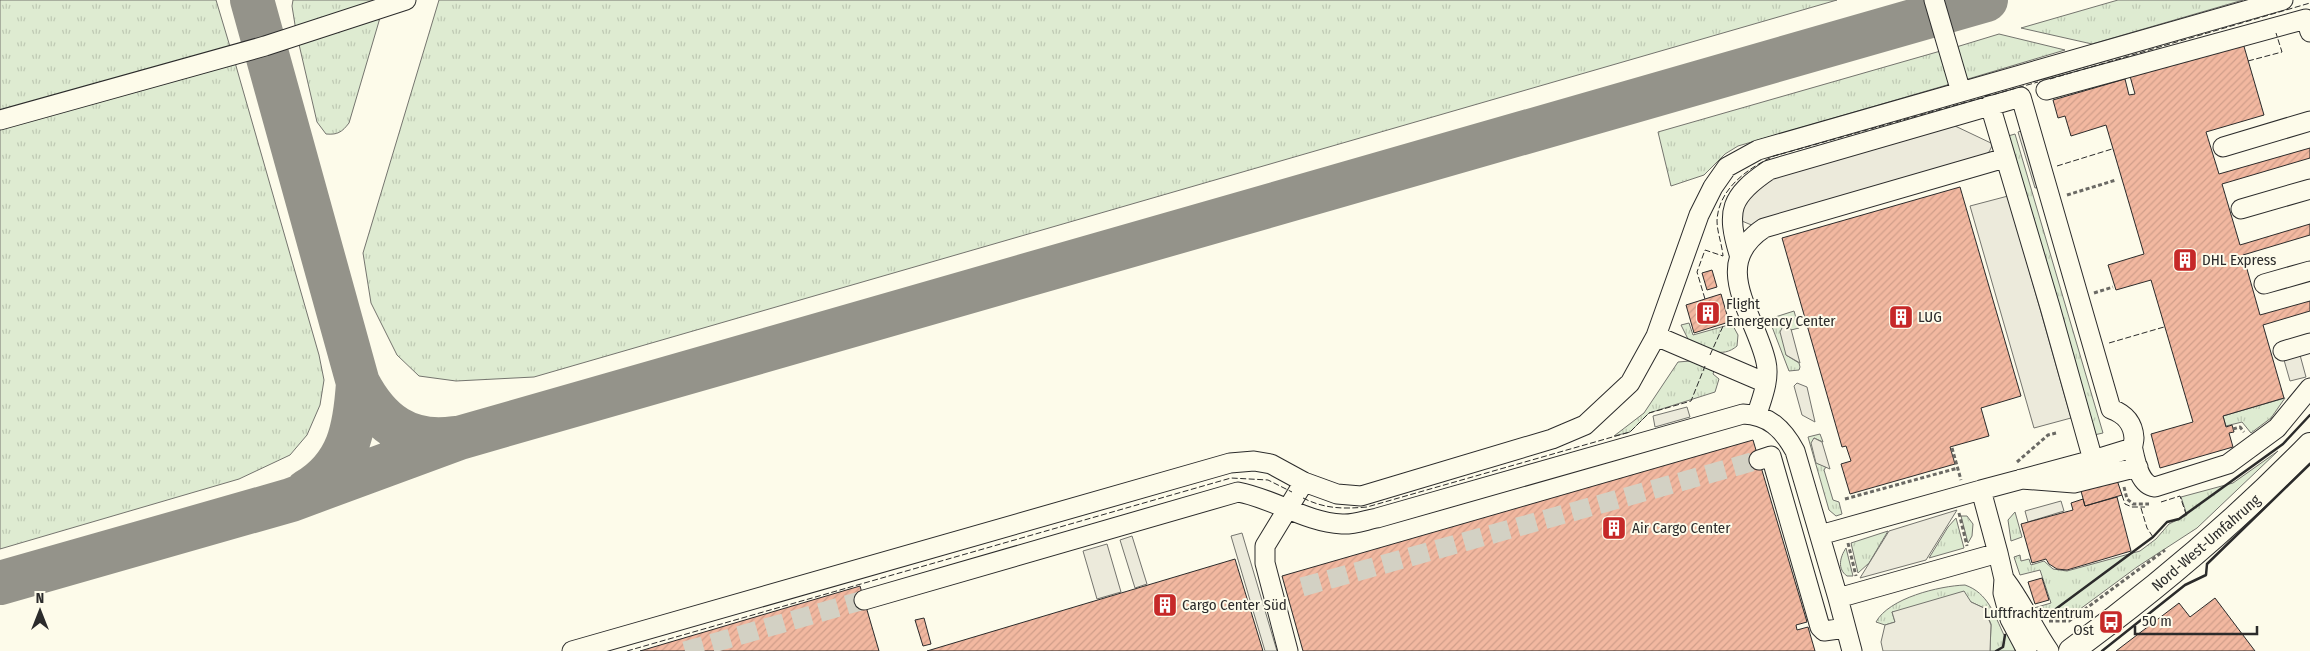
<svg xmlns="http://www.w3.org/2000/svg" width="2310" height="651" viewBox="0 0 2310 651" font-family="'Fira Sans Condensed',sans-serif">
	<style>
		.grass { fill: url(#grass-tufts); stroke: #74746e }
		.parking { fill: #eceadb; stroke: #74746e }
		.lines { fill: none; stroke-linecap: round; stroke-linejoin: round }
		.taxiway { stroke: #94938a; stroke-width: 44 }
		.building { fill: url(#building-hatch); stroke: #2b2b2b }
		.minor-tunnel { stroke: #d3d1c4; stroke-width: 19; stroke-dasharray: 19 9; stroke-linecap: butt }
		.minor-casing { stroke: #2b2b2b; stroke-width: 21 }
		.major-casing { stroke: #2b2b2b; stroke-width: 26 }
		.path { stroke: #6a6964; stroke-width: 3; stroke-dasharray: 4 2.5; stroke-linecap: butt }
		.minor { stroke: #fdfbea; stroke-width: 19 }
		.major { stroke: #fdfbea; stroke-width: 24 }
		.fence { stroke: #2b2b2b; stroke-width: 1; stroke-dasharray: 6 2.5; stroke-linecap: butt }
		.wall { stroke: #2b2b2b; stroke-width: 2.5 }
		.labels { text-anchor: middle; stroke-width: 4; stroke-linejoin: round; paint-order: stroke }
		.poi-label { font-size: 15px; fill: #2b2b2b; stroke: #fdfbea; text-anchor: start }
		.street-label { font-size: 15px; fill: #2b2b2b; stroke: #fdfbea }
	</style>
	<defs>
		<pattern id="grass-tufts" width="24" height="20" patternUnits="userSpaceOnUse" patternTransform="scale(1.25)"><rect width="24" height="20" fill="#deebd1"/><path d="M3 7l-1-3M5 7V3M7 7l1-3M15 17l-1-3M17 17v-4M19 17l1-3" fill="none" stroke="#bfcab4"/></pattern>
		<pattern id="building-hatch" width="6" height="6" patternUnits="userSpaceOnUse" patternTransform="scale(1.25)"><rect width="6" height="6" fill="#f2b8a0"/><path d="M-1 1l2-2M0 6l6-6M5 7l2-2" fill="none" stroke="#d09e8a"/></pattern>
	</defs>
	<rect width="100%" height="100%" fill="#fdfbea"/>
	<path class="grass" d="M0,0H216L231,50L0,116Z
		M293,0H386L296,31L292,6Z
		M439,0H1837L534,377L456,381L419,376L397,355L371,303L363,253Z
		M2118,0H2243L2092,44L2021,28Z
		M382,11L349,123C342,132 338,135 326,134L317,122L298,40Z
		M1999,34L2065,50L1968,79L1961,74L1953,48Z
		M1944,50L1951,81L1947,85L1738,146L1725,154L1704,175L1671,186L1658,132Z
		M234,59L319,355L324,380L320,405L307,435L290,455L239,479L0,549V124Z
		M2015,134L2103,433L2094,435L2008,136Z
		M1794,311L1799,328L1791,330L1786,355L1799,363L1800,367L1799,370L1789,371L1769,319Z
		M1689,323L1693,335L1732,324L1738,335L1737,346C1722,359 1706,349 1690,343L1681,325Z
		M1690,361L1714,371L1713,374L1719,379L1715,392L1649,413L1630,432L1614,436L1644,413L1678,362Z
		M2285,398L2271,418L2251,433L2242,422L2226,426L2223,416Z
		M1820,434L1823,442L1814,438L1817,463L1826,467L1824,470L1833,500L1839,502L1842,514L1836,516L1829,510L1808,437Z
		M2278,451L2197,528L2137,567L2072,615L2059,616L2055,610L2049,614H2036L2034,608L2051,603L2040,570L2020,575L2014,557L2020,555L2021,561L2029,559L2031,565L2044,561L2053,569L2067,571L2140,551L2156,539L2169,524L2187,515L2181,497L2233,483Z
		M2015,512L2022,537L2011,541L2008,520Z
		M1961,516H1967L1973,524L1972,536L1968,543Z
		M1956,518L1964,548L1929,558L1948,527Z
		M1888,531L1869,563L1858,573L1851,543Z
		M1846,548L1853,576H1847C1837,569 1840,557 1846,548Z
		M1965,585C1988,593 1994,614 2004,635L2010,632L2015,651H1990L1991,624L1984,608L1971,602L1892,612L1895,622L1885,625L1876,622C1889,598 1939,586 1965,585Z"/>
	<path class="parking" d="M1953,125L1993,144L1989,152L1980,158L1754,226L1737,219L1739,212L1752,193L1773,178Z
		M2024,130L2040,187L2035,188L2018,132Z
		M2008,196L2071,418L2034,428L1970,206Z
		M1783,326L1791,329L1800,363L1786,355L1780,332Z
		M2300,355L2306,377L2290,381L2284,360Z
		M1797,383L1807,387L1815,422L1802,415L1794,386Z
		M1687,407L1690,417L1655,427L1653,416Z
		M1814,438L1822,442L1830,469L1816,463L1811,443Z
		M2061,501L2064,511L2028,522L2025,511Z
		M1957,510L1926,560L1860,578L1889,531Z
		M1242,533L1277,651H1265L1231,536Z
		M1132,536L1147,584L1135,588L1120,540Z
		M1107,544L1121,592L1097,599L1083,551Z
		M1964,591L1971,602L1984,608L1991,625L1990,651H1883L1881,642L1885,625L1895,622L1892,612Z"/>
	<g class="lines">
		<path class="taxiway" d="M252,0L358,383C379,423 408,445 455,438
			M307,491C349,466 355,428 358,383
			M0,583L291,500L459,438L1986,0"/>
	</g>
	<path class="building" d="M2243,43L2264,115L2206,132L2219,174L2310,148V158L2222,184L2240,245L2310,224V235L2243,255L2260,315L2310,301V311L2263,325L2284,398L2223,416L2226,427L2232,425L2234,432L2229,433L2233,447L2160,468L2151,434L2193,422L2151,280L2116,290L2108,265L2144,254L2106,125L2071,136L2065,116L2058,118L2053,100L2125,79L2129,95L2135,94L2130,76Z
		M1960,187L2021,396L1981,408L1989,436L1950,447L1955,464L1850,494L1841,464L1851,461L1846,446L1842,447L1782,238Z
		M1712,270L1717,287L1707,290L1702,273Z
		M1721,294L1729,322L1694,333L1686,305Z
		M1753,440L1807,622L1796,625L1797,630L1808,627L1815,651H1303L1282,576Z
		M2117,480L2122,495L2085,506L2081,491Z
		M2117,497L2131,551L2067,570L2057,569L2049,564L2046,559L2032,563L2021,524L2073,510L2071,503L2083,499L2085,506Z
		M1235,559L1263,651H927Z
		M2042,578L2049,600L2035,604L2028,582Z
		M860,586L879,651H640Z
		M2215,598L2255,651H2116L2179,603L2190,617Z
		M924,618L931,644L923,646L915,620Z"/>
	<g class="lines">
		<path class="minor-tunnel" d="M1302,587L1759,460
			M685,651L864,600"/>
		<defs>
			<path id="minor" d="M1934,0L1961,92
				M2046,90L2306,19L2310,32
				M1990,105L2050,307L2093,460L2132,448
				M0,120L265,46L406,0
				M2223,147L2310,121
				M2241,209L2310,189
				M1739,254C1726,211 1730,196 1769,170L2021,97L2111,409C2125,414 2133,423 2134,438C2134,442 2132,446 2133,450C2136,464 2140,485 2155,487L2228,464L2277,428L2310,388
				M2264,284L2310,271
				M1656,336L1766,383
				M2283,351L2310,343
				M1757,414C1762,398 1770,379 1766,362C1756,315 1708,265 1764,228L2005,158
				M1759,460L1771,456L1820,627L1824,631L1846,628
				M2021,479L2074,483L2138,467
				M1981,490L2093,460
				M1820,535L1981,490L1998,553L2004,579L2003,593L2010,619L2027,651
				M2005,580C2022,602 2033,628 2049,651
				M1838,598L1852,651
				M864,600L1238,492C1275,499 1305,522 1342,524C1353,525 1366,520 1377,518L1743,414C1769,415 1783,429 1795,451L1838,598L1998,553
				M572,651L1230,463L1254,461L1271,464L1304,482L1337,494L1361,496L1552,439L1585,425L1630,383L1656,336L1699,215L1713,187L1727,167L1758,150L2283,0
				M1288,651L1265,563V546L1304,482"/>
			<path id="major" d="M2071,651C2156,589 2236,521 2310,445"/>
		</defs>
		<use href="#minor" class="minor-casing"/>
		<use href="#major" class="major-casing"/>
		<path class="path" d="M2067,195L2116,180
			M2094,293L2113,287
			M2233,429L2240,427L2244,432
			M1952,448L1961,480
			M2017,462L2048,435L2056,433
			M2124,487L2127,499L2133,504H2149
			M1845,499L1958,468
			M1959,513L1967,546
			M1848,543L1856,576
			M2049,621H2069L2165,550"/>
		<use href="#minor" class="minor"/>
		<use href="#major" class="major"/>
		<path class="fence" d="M2248,61L2282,52L2276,33
			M2050,79L2310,3
			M2057,166L2112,149
			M1705,299L1697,272L1705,250L1723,256C1722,244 1717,232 1717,221C1718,189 1748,168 1774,156L2038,82
			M2109,343L2164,327
			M1710,355L1724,324
			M2122,495L2125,504L2132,507H2145
			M1303,498C1325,509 1343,509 1367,507L1630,432L1649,413L1691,401L1705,366
			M2161,502L2180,496L2186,514
			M2141,508L2147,528L2153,537
			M627,651L1231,478L1268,480L1292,492"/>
		<path class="wall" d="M2038,614H2049L2153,537L2167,522L2179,519L2283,444L2310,415
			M1996,651L2003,647L2005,635
			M2102,651L2185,585L2206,575L2207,564L2310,464"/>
	</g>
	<defs>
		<symbol id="building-square" viewBox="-11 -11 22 22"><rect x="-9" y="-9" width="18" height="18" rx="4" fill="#c62828" stroke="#fdfbea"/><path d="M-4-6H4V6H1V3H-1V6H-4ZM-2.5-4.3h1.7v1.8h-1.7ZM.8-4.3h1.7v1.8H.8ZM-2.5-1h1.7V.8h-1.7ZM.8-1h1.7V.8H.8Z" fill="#fff"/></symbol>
		<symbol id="bus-square" viewBox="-11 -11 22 22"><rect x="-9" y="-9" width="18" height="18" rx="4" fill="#c62828" stroke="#fdfbea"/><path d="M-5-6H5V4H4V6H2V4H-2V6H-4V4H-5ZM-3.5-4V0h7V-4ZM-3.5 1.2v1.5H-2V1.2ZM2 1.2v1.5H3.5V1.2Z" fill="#fff"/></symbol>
	</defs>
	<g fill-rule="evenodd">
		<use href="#building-square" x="2171" y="246" width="28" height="28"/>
		<use href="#building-square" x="1694" y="299" width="28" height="28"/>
		<use href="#building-square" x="1887" y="303" width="28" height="28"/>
		<use href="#building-square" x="1600" y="514" width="28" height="28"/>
		<use href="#building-square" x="1151" y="591" width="28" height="28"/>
		<use href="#bus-square" x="2097" y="608" width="28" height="28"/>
	</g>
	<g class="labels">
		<g class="poi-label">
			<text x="2202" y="265">DHL Express</text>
			<text x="1726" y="309">Flight<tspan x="1726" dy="17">Emergency Center</tspan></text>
			<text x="1918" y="322">LUG</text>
			<text x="1632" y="533">Air Cargo Center</text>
			<text x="1182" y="610">Cargo Center Süd</text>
			<text x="2094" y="618" text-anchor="end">Luftfrachtzentrum<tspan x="2094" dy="17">Ost</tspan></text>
		</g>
		<g class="street-label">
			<text transform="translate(2206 543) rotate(-41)" y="5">Nord-West-Umfahrung</text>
		</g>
	</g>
	<g transform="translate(40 611)" stroke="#fdfbea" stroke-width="4" paint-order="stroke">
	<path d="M0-4L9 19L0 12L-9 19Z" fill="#2b2b2b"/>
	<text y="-8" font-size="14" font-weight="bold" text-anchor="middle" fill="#2b2b2b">N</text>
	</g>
	<path d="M2135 626v8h122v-8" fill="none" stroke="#2b2b2b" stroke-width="2.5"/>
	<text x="2142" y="626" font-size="15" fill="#2b2b2b" stroke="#fdfbea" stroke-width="4" paint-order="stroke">50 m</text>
</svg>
